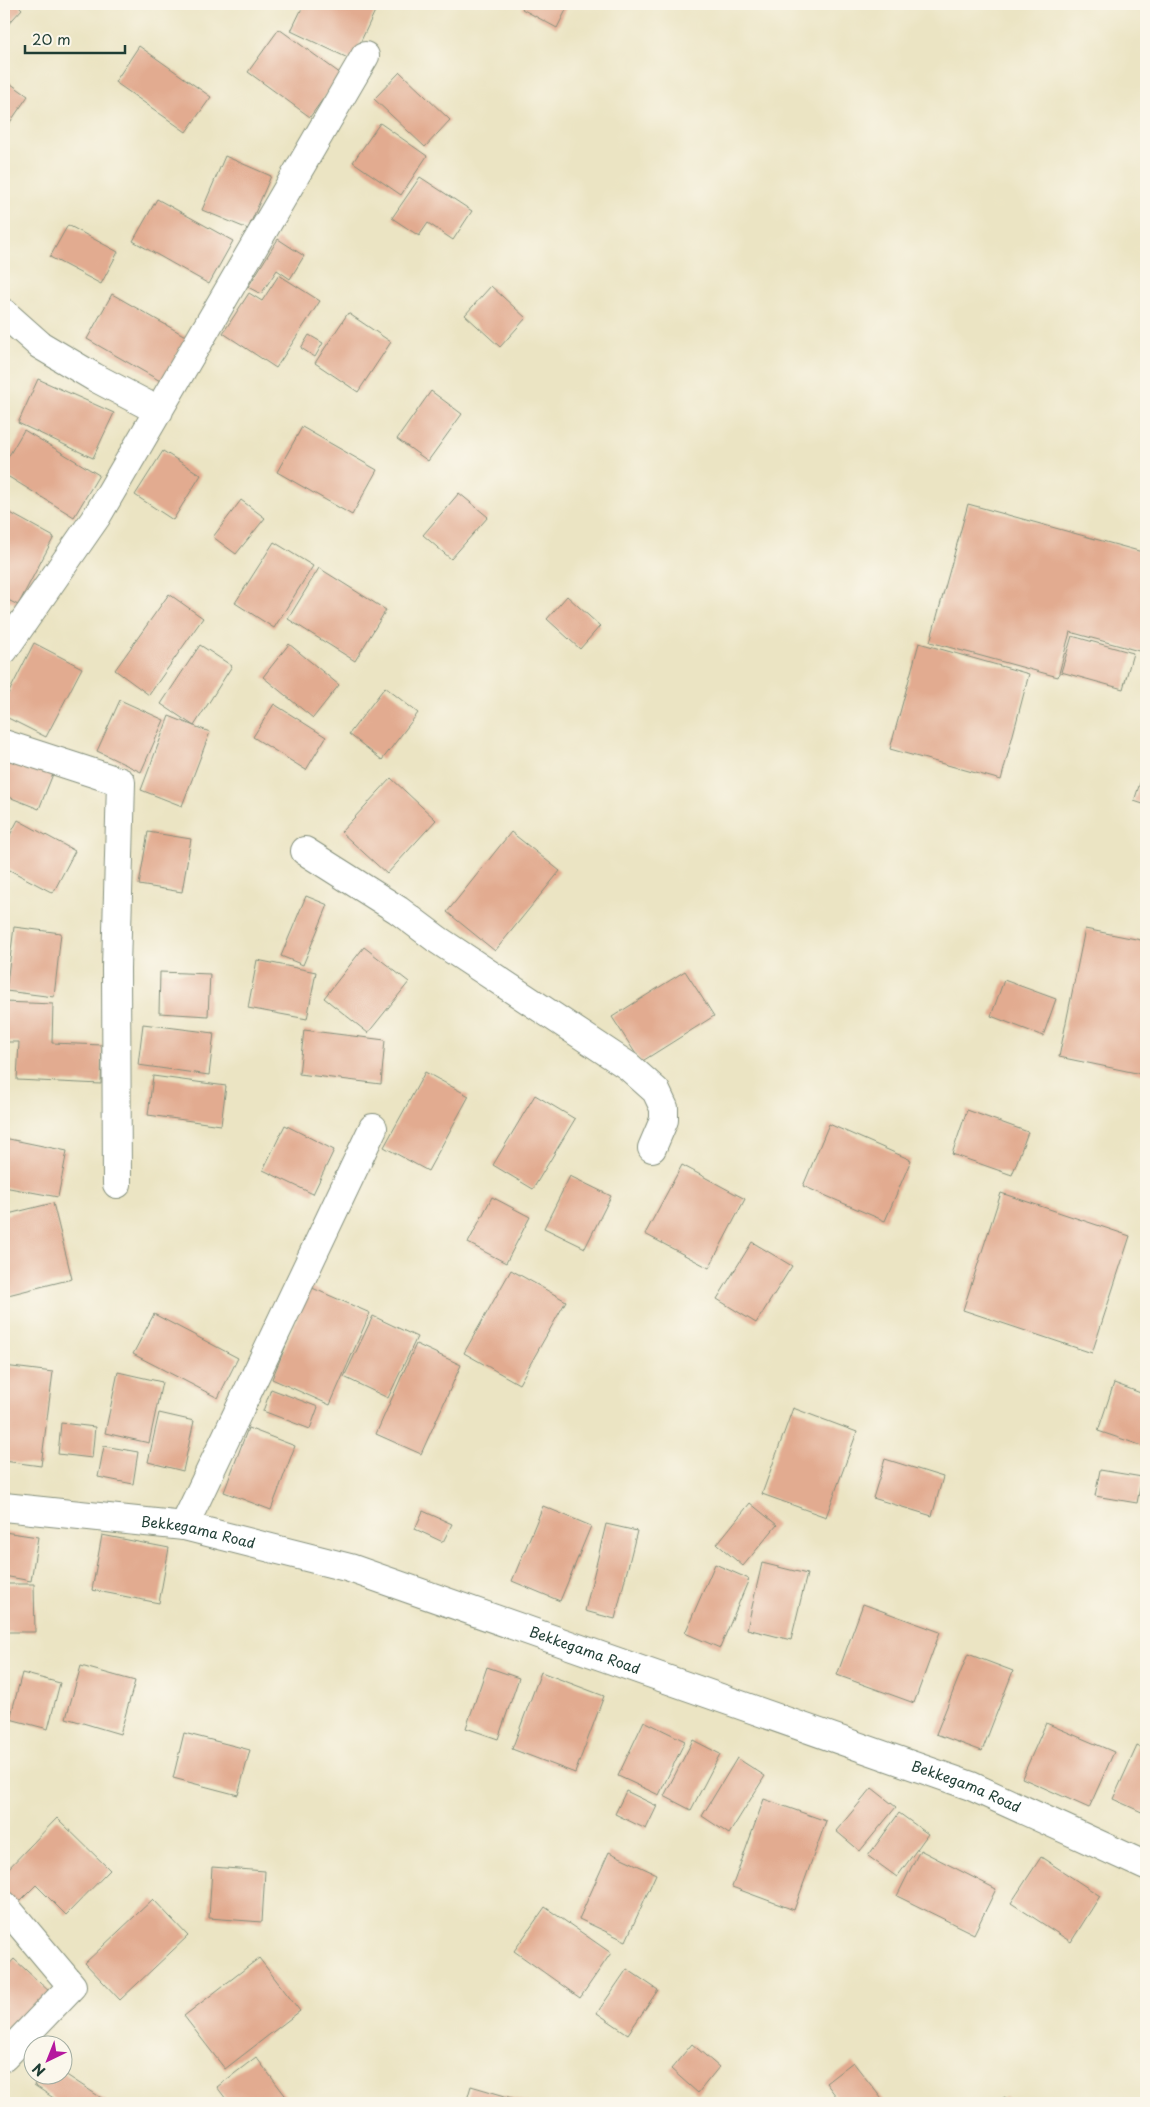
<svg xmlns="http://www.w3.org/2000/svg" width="1150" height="2107" viewBox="0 0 1150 2107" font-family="'Playpen Sans',sans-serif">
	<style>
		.building { fill: #e2ab90 }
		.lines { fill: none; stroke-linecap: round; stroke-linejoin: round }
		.street-casing { stroke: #85907c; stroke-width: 30 }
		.secondary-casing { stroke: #85907c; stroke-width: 30 }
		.street { stroke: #fff; stroke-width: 28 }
		.secondary { stroke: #fff; stroke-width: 28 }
		.labels { text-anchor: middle; stroke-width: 4.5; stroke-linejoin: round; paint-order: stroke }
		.street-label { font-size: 14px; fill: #1f3d34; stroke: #fbf7ec }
	</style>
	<rect width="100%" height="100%" fill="#fbf7ec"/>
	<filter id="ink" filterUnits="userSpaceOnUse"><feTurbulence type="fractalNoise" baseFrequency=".02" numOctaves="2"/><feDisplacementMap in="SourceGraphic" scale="10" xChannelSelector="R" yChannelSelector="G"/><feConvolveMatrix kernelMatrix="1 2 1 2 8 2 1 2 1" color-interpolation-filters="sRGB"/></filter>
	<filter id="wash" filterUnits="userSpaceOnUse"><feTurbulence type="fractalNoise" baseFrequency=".0096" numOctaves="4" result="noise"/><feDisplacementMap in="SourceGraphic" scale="20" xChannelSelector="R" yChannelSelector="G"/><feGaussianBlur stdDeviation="1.12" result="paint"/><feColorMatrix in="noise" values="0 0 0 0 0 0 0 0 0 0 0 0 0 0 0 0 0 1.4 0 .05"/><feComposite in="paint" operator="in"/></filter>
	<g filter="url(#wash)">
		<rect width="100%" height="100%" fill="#ebe4c3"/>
		<g id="blocks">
			<path class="building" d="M4,4H17L22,9L4,29Z
				M304,4H366L376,9L352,60L291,31Z
				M525,4H569L557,28L522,9Z
				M279,29L341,74L310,117L248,72Z
				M139,46L211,97L186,132L115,82Z
				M400,72L450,120L425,147L374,99Z
				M4,79L28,96L4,131Z
				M380,123L427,156L401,195L353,162Z
				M225,156L271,176L248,229L202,210Z
				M420,177L472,211L453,240L428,223L419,236L392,218Z
				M157,199L233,241L209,284L133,241Z
				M68,225L118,252L101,284L50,257Z
				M278,239L304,256L290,279L277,270L261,294L248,287Z
				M279,275L320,301L276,368L223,333L249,293L262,301Z
				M491,286L526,318L500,347L465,315Z
				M112,294L187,337L162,382L87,339Z
				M348,313L391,342L358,392L315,363Z
				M309,335L323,343L315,357L301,348Z
				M38,379L114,413L93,458L18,423Z
				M431,391L462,414L428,461L397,439Z
				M302,427L377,470L352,515L277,472Z
				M24,430L99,475L74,517L4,474V464Z
				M163,451L201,475L173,520L135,495Z
				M459,493L488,517L451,559L423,535Z
				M241,500L265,518L236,554L213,537Z
				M968,504L1146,553V653L1070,632L1058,677L930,642Z
				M5,510L54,537L18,605L4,598Z
				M274,542L313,566L274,628L235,603Z
				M319,568L386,610L355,661L288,619Z
				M169,594L203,618L149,695L115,670Z
				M567,596L600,626L580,649L547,619Z
				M1072,636L1133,653L1123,689L1061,672Z
				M34,643L82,668L46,737L4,716V702Z
				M919,643L1029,674L1001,780L890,749Z
				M289,644L339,685L313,718L263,677Z
				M200,645L232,666L194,726L210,732L182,806L141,790L169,716L194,726L161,704Z
				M385,687L418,713L382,760L349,734Z
				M120,700L164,720L141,772L97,751Z
				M274,704L326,737L306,770L253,737Z
				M9,751L55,769L39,809L4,795V765Z
				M1146,765V805L1134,801Z
				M391,778L436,820L387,874L341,832Z
				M18,820L75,851L53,893L4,867V846Z
				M148,832L191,839L182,892L139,885Z
				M511,832L560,871L495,951L447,912Z
				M306,896L328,905L303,965L281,956Z
				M14,927L61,933L54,997L6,991Z
				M1085,929L1146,941V1075L1059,1057Z
				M364,947L409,982L368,1033L324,998Z
				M257,960L316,972L307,1019L248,1008Z
				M685,971L714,1016L641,1062L612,1017Z
				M160,972L210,974L208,1016L159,1013Z
				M1004,980L1056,999L1043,1036L991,1016Z
				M4,1002L53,1004L52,1043L102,1045L101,1084L17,1080L19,1042H4Z
				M143,1024L214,1033L209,1075L138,1065Z
				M304,1030L385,1040L381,1084L299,1074Z
				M425,1072L469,1096L428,1171L384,1147Z
				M153,1076L226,1086L221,1125L148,1115Z
				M535,1095L575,1119L533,1189L493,1165Z
				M967,1110L1028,1132L1012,1175L952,1154Z
				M829,1124L911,1160L885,1221L803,1186Z
				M285,1125L334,1150L313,1194L263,1170Z
				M4,1138L67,1151L58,1197L4,1187Z
				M682,1165L745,1199L709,1268L645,1234Z
				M570,1176L611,1196L585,1248L544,1228Z
				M1001,1193L1130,1236L1092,1353L963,1310Z
				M492,1197L530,1217L506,1263L468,1243Z
				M53,1203L72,1279L4,1296V1215Z
				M752,1242L792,1266L756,1323L717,1299Z
				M511,1270L566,1301L519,1384L464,1353Z
				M310,1287L370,1313L330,1405L272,1379Z
				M154,1314L238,1358L218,1398L133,1354Z
				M373,1316L417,1337L388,1398L344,1377Z
				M416,1344L461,1365L421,1454L376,1434Z
				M4,1366L53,1372L41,1466L4,1461Z
				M118,1372L162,1382L149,1443L105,1433Z
				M1114,1383L1146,1395V1447L1098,1431Z
				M271,1389L318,1407L310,1429L263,1411Z
				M793,1408L857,1432L826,1517L762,1494Z
				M159,1413L194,1421L183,1471L148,1462Z
				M61,1423L95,1427L92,1458L58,1454Z
				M248,1428L295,1446L271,1510L224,1492Z
				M104,1446L138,1452L133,1484L98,1477Z
				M885,1459L943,1477L932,1516L873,1498Z
				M1100,1470L1142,1477L1137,1503L1095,1496Z
				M750,1503L777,1525L743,1566L717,1544Z
				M543,1506L591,1526L560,1601L512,1581Z
				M423,1511L452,1524L443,1542L415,1529Z
				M606,1524L637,1531L615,1619L585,1611Z
				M4,1532L38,1537L31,1581L4,1576Z
				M102,1535L169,1548L159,1603L92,1590Z
				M762,1563L807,1574L791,1640L747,1629Z
				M715,1564L749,1579L720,1648L685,1633Z
				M4,1584H34L35,1632H4Z
				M863,1604L940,1632L914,1703L837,1675Z
				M968,1654L1013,1671L982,1751L936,1734Z
				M81,1666L135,1681L120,1734L66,1718Z
				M487,1667L519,1678L498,1739L466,1728Z
				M541,1672L604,1696L575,1773L512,1749Z
				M22,1673L60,1683L48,1729L10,1719Z
				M644,1721L685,1741L659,1795L618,1776Z
				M1046,1723L1114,1752L1089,1808L1022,1778Z
				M184,1733L250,1750L238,1795L173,1778Z
				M693,1740L720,1754L691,1810L664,1796Z
				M1137,1746L1146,1750V1814L1113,1799Z
				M737,1758L765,1776L729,1834L702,1816Z
				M872,1788L896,1807L860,1851L836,1831Z
				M626,1791L657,1806L646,1829L615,1814Z
				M764,1799L826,1821L794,1910L732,1887Z
				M899,1813L928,1834L897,1877L868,1856Z
				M57,1818L110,1870L66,1915L36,1885L14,1907L4,1897V1873Z
				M920,1850L996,1889L974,1934L897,1896Z
				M609,1852L656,1874L626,1941L579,1919Z
				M1041,1857L1100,1896L1071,1942L1011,1903Z
				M212,1867L265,1871L262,1922L209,1918Z
				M153,1899L188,1936L120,2000L85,1963Z
				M545,1907L611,1953L580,1998L514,1951Z
				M259,1958L300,2011L225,2069L184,2016Z
				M14,1959L51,1993L13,2033L4,2024V1970Z
				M627,1969L658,1990L628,2034L597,2013Z
				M692,2044L719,2067L698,2093L671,2069Z
				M256,2057L291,2103H229L217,2087Z
				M853,2062L885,2103H827L836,2096L826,2083Z
				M62,2072L109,2103H61L34,2085L41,2074H62Z
				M471,2086L529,2103H466Z
				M1004,2097L1017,2103H1001Z"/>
		</g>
	</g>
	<g filter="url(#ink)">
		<use href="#blocks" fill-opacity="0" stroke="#85907c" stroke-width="1"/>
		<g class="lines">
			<defs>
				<path id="street" d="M4,313L40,345L94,377L159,411
					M4,650L97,516L365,56
					M4,744L121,782L116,968L117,1184
					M305,851L398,910L438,940L628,1066L656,1091L664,1108V1120L652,1148
					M184,1526L373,1128
					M4,1905L72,1986L4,2057"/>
				<g id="secondary">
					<path id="s1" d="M4,1507L184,1526L350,1568L971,1786L1146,1866"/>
				</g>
			</defs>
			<use href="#street" class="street-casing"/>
			<use href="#secondary" class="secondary-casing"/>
			<use href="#street" class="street"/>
			<use href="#secondary" class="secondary"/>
		</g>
	</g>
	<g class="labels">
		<g class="street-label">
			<text dy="5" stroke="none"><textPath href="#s1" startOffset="196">Bekkegama Road</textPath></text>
			<text dy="5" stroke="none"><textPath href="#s1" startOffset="601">Bekkegama Road</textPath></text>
			<text dy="5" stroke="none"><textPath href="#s1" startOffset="1006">Bekkegama Road</textPath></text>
		</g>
	</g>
	<rect width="1150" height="2107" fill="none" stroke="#fbf7ec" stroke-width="20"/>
	<g transform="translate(48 2060) rotate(223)"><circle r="24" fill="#fbf7ec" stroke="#a3ada2"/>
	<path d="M0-4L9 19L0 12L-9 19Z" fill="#b5179e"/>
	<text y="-8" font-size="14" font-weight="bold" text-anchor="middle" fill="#1f3d34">N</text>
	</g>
	<path d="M25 45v8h100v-8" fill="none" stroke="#1f3d34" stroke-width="2.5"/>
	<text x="32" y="45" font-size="15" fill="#1f3d34" stroke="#fbf7ec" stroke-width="4" paint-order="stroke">20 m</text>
</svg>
